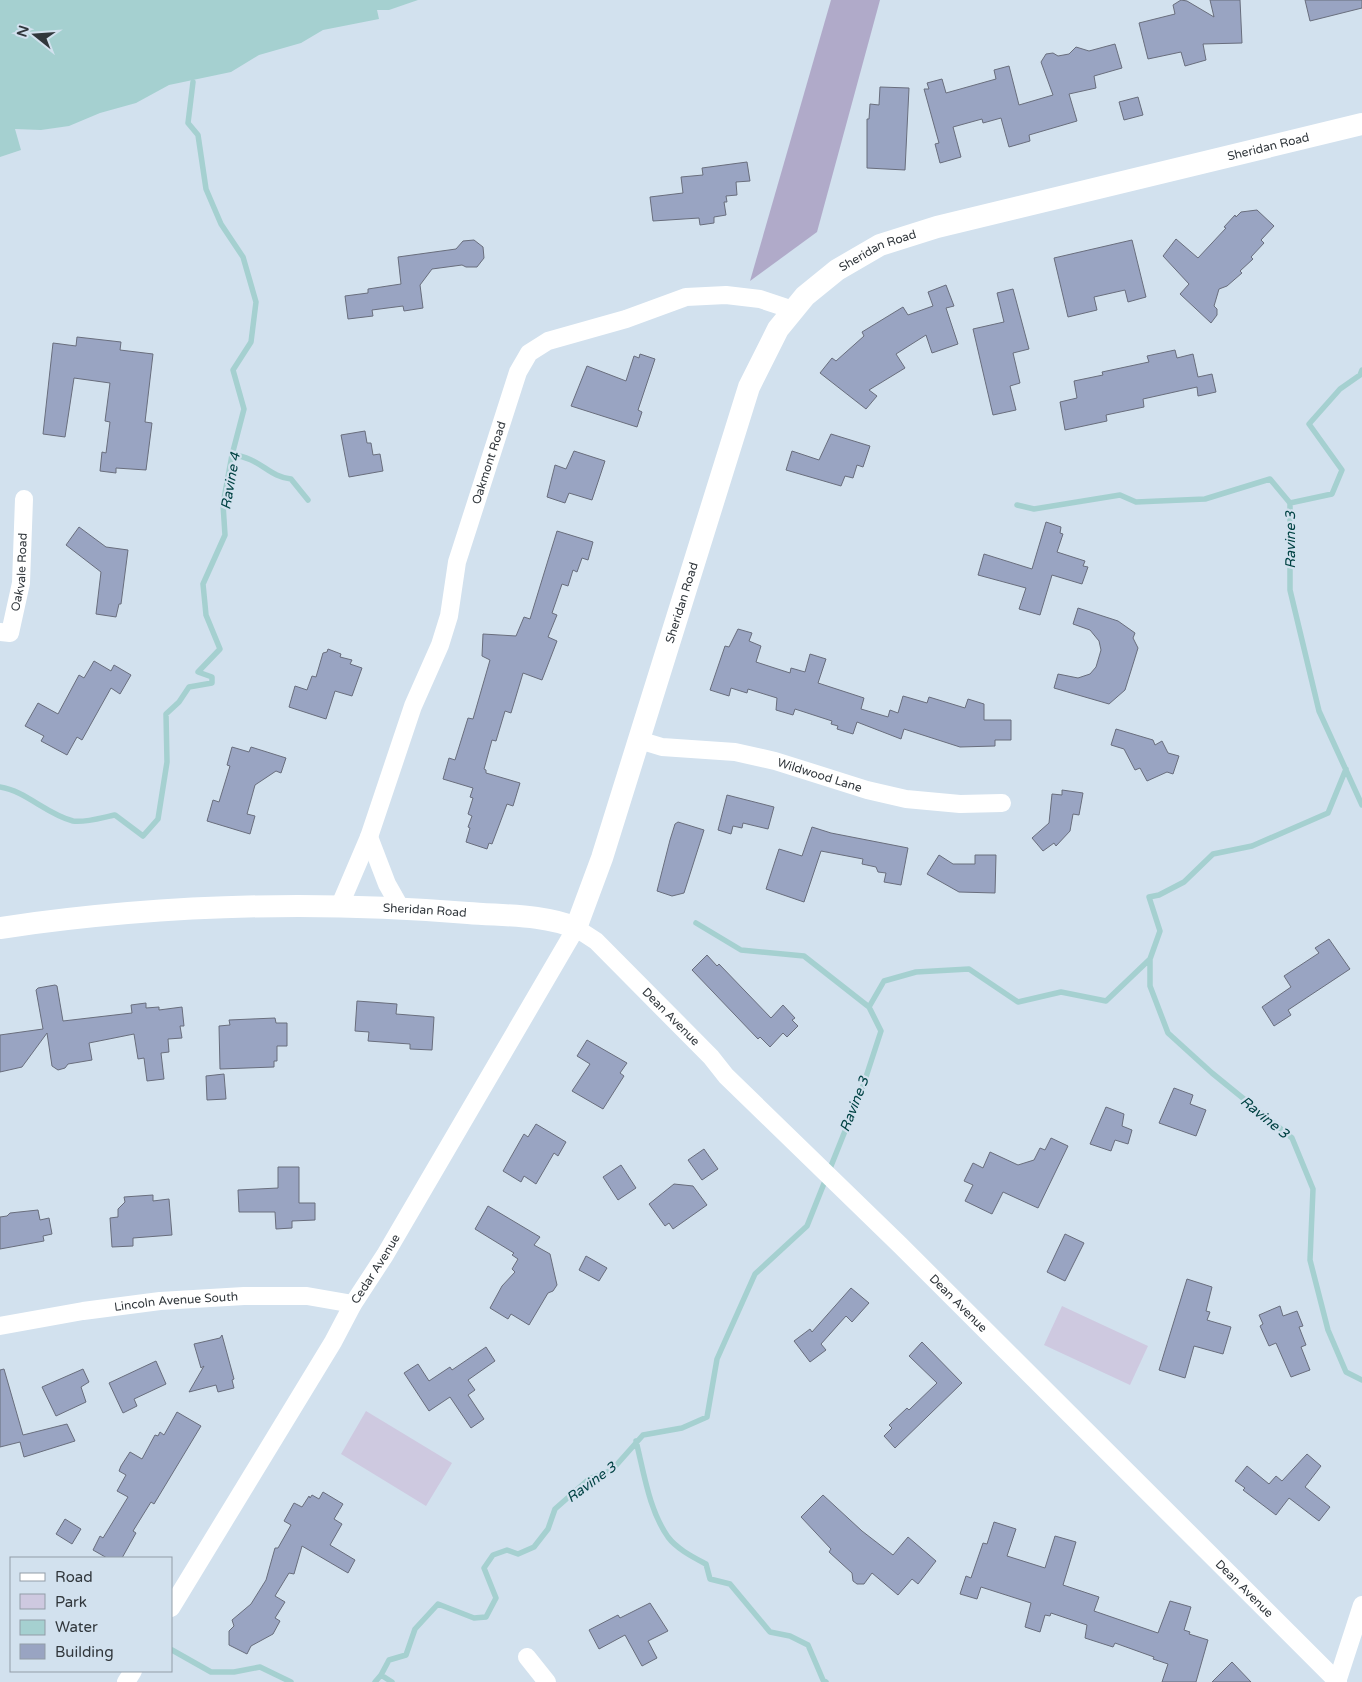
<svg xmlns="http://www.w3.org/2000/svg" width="1362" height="1682" viewBox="0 0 1362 1682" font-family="'Varela Round',sans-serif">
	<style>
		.green { fill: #cec9e0 }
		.forest { fill: #b0aac9 }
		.water { fill: #a5d0d0 }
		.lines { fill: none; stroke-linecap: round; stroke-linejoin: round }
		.stream { stroke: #a5d0d0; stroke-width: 5.5 }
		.building { fill: #99a4c2; stroke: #696e7d }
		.minor { stroke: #fff; stroke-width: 18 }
		.tertiary { stroke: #fff; stroke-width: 22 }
		.labels { text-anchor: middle; stroke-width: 4.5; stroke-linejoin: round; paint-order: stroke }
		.street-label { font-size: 12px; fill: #31373c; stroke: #d2e1ee }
		.water-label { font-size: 14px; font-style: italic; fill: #004243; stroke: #d2e1ee }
	</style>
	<rect width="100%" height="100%" fill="#d2e1ee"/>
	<path class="green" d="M1062,1306L1148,1346L1130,1385L1044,1345Z
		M366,1411L452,1463L426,1506L341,1454Z"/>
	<path class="forest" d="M831,0H880L817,232L750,281Z"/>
	<path class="water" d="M0,0H418L389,10H377L379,19L323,30L301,43L259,55L231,72L169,85L136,103L100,113L69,126L41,130L15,129L21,150L0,157Z"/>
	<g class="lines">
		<path class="stream" d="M1362,370L1360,375L1340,389L1309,424L1342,470L1332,494L1290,503V590L1319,711L1362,805
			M232,455C260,457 268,477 291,479L308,500
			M1017,505L1034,509L1120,495L1136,502L1205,499L1270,479L1290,503
			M1346,769L1328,813L1252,846L1213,854L1184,882L1159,895L1149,897L1160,931L1150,959V986L1168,1033L1212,1073L1292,1138L1313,1189L1310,1260L1328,1330L1346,1372L1362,1380
			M0,787C26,791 46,814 73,821C85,823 104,817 115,815L143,836L158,819L167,762L166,714L179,702L189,687L212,683V677L198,672L220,649L206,615L203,584L225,535L223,504L232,455L244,409L233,370L251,342L256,302L243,257L221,224L206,189L198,135L188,123L193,82
			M696,923L741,950L804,956L869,1007
			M636,1441C644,1473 649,1510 668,1537C677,1549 693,1557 706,1564L710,1579L730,1584L770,1632L790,1636L808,1645L823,1680L826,1682
			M172,1650L211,1672H234L260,1667L291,1682
			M375,1682L381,1675
			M392,1682L381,1675L389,1660L406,1655L415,1629L438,1604L474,1618L486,1617L496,1598L484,1568L493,1555L507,1550L518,1554L534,1547L548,1529L555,1509L589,1479L612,1470L643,1435L682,1428L707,1417L717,1359L755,1274L807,1226L863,1086L881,1031L869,1007L884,981L916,972L969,969L1018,1002L1061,992L1106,1001L1150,959"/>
	</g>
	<path class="building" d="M1181,0L1187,1L1214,17L1210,0H1240L1242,43L1203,44L1206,60L1185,66L1181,52L1148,59L1139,23L1175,14L1173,5Z
		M1305,0H1362V8L1310,21Z
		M1115,44L1122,68L1094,76L1096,88L1069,94L1077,121L1029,135L1030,141L1009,147L1001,118L983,123L982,119L953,127L961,157L940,163L935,144L939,143L924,89H929L927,83L942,79L946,93L996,79L994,70L1009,66L1019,105L1053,95L1041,62L1046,54L1053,53L1058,56L1069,54L1076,47L1089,51Z
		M880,87L909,88L905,170L867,168V119H869L870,104L879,105Z
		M1138,97L1143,115L1124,120L1119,102Z
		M747,162L750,181L736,182L737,195L726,196L727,202H724L726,215L714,217V223L700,225L699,218L653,221L650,197L683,193L681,177L703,175L702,168Z
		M1257,210L1274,226L1261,240L1264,243L1251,257L1253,259L1240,271L1242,273L1227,286L1219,289L1214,306L1217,309V315L1211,323L1180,294L1189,284L1163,256L1176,239L1198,258L1226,228L1224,227L1235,215L1236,217L1241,212Z
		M474,240L483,247L484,258L477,267H466L462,265L432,269L420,285L423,308L404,311L403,306L372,310L373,316L348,319L345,296L368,293V289L401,284L398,257L456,249L463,241Z
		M1132,240L1146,297L1128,302L1125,290L1094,297L1097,310L1068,317L1054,258Z
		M946,285L954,306L946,308L958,344L932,353L926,335L896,354L905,368L869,390L877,396L866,409L820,373L832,358L836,361L864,336L862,332L903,307L908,315L933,306L928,292Z
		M1013,289L1029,349L1013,353L1020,383L1010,386L1016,410L993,415L973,329L1004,322L997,293Z
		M77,337L121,342L120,350L153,354L145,422L152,423L146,470L116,468V473L100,471L102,452L106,453L110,422L105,421L110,383L74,378L65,437L43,434L53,343L76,346Z
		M1175,350L1177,358L1193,354L1198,377L1212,374L1216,392L1198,396L1197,387L1143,399L1144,407L1106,415L1107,421L1065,430L1060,402L1077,398L1074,381L1103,375L1102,372L1149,362L1147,356Z
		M640,354L655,359L638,410L642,412L637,427L571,406L587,366L626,381L634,356L639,358Z
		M365,431L367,443H371L373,455L380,454L383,471L349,477L341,435Z
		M831,434L870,446L863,467L857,465L853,478L845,476L841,486L786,470L792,451L819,460Z
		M574,451L605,461L592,500L569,493L565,503L547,497L555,465L566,469Z
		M1046,522L1061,527L1060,533L1063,534L1057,552L1085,561L1083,566L1088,567L1082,584L1052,575L1040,615L1019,609L1026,588L978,575L984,554L1032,569Z
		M79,527L106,547L128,550L121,604H119L116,617L96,614L101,572L66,545Z
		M557,531L593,542L588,560L582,558L577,572L573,570L568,586L562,584L552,613L557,615L548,637L557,641L542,680L523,673L511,713L505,711L496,741L492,740L484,769L486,770V773L520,783L513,806L507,804L492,844L489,843L487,849L466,842L470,828L468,827L472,816L468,814L473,798L470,797L473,788L443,779L449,758L455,760L468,718L473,719L490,660L482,656L483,634L516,636L524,617L530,619Z
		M1078,608L1118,621L1135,633L1133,638L1138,648L1125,690L1109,704L1054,688L1058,674L1078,678L1090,674L1096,667L1101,650L1099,641L1090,630L1073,624Z
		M738,629L752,633L749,641L761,646L756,662L790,673L791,668L805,672L810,654L826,659L818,683L864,698L861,709L888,717L890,710L898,713L903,696L927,703L929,697L965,708L968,699L984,704V720H1011V740H995V746L960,747L904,729L901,739L857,722L853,734L837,729L838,726L831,724L832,721L795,709L793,715L776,710L777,698L748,689L747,693L731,688L729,696L710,690L725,646L729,647Z
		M328,649L341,654L340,657L352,660L350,664L362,668L352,696L335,691L326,719L289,707L295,686L307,690L312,676L316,677L323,653L327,652Z
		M94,661L111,671L114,665L131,675L120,694L111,688L82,740L77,737L67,755L41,741L44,736L25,726L38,703L58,714L79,675L84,678Z
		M1116,729L1153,740L1155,745L1162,741L1168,753L1179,756L1173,774L1167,772L1147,781L1140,768L1135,770L1124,749L1111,745Z
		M232,747L249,752L251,747L286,758L281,773L276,771L255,785L247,814L255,816L250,834L207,821L213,800L219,802L230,766L227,765Z
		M1062,790L1083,793L1079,815L1073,814L1070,831L1056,846L1054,843L1043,851L1032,838L1049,823L1052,794L1062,795Z
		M727,795L774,807L768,829L743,823L742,828L733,826L731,834L718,830Z
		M678,822L704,830L684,893L672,896L657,891L670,840L675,824Z
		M812,827L831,833L908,848L901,885L884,882L886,873L878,872L876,867L862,864L863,859L821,851L804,902L766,889L779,849L802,856Z
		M939,855L953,864H975V855H996L995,893L959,892L927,874Z
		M1329,939L1350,969L1288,1010L1291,1015L1274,1026L1262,1007L1291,987L1284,976L1319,953L1315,948Z
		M707,955L717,966L719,964L771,1018L783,1005L795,1018L792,1020L798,1026L787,1037L783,1033L770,1047L760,1037L758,1039L692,970Z
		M55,985L57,986L63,1021L132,1013L131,1005L146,1003V1008L159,1007V1010L182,1007L184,1026H180L182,1038L168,1039L169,1052L161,1053L164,1079L147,1081L144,1058L138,1059L134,1034L89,1043L92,1060L68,1064L65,1068L58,1070L52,1066L47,1033L22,1067L0,1072V1035L43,1029L36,990L38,988Z
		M357,1001L397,1004L396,1014L434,1017L432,1050L410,1049V1044L368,1041L369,1032L355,1031Z
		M275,1018L276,1023H287V1046H277V1061H274V1067L220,1069L219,1026L230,1025L229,1020Z
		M587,1040L627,1063L620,1073L624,1076L603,1109L572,1091L590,1064L577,1056Z
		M224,1074L226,1099L207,1100L206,1076Z
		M1174,1088L1193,1095L1190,1104L1206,1110L1196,1136L1159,1123Z
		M1106,1107L1124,1114L1122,1126L1132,1130L1128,1144L1115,1140L1111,1151L1090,1144Z
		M536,1124L566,1142L558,1156L554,1153L536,1184L524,1176L521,1182L503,1171L524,1134L528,1137Z
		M1051,1138L1068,1146L1038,1208L1003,1192L992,1214L965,1201L973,1185L964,1181L973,1163L983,1168L990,1152L1018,1165L1034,1160L1040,1148L1045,1150Z
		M704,1149L718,1169L702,1180L688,1160Z
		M621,1165L636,1188L618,1200L603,1177Z
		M278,1167H299V1203H315V1220L292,1221V1228L276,1229L275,1212H239L238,1190L278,1188Z
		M674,1184L693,1186L707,1205L673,1229L669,1223L665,1226L649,1204Z
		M153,1195V1201L169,1199L172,1235L133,1238V1246L112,1247L110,1218L118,1217V1209L125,1202L124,1197Z
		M488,1206L540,1237L534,1245L550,1254L557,1285L553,1291L548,1293L529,1325L511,1314L508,1319L490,1308L502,1286L515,1272L512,1269L518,1259L512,1255L514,1253L475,1229Z
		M38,1210L40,1220L49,1218L52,1234L43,1236L44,1241L0,1249V1217L7,1216L10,1213Z
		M1065,1234L1084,1243L1065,1281L1047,1272Z
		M586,1256L607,1268L599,1281L579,1270Z
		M1187,1279L1212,1287L1206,1311L1210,1312L1207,1320L1231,1327L1223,1354L1194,1346L1185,1378L1159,1370Z
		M851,1288L869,1303L852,1322L846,1316L821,1344L826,1350L810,1362L794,1341L810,1329L812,1332Z
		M1280,1306L1283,1316L1297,1311L1303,1326L1299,1327L1306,1345L1301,1347L1310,1370L1291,1377L1276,1343L1269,1346L1260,1326L1263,1324L1259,1315Z
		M222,1335L234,1379L232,1380L234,1388L218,1392L216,1385L189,1392L204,1366L201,1368L194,1344L220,1338Z
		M922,1342L962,1383L895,1448L884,1436L892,1428L889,1425L907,1408L909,1410L937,1383L909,1356Z
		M486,1347L495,1361L468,1380L475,1390L468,1395L484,1419L471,1428L450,1397L429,1411L404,1373L418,1364L429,1381L450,1367L452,1370Z
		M156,1361L166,1384L134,1399L137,1406L123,1413L109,1383Z
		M4,1369L23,1435L67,1424L75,1441L24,1457L20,1442L0,1447V1370Z
		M83,1369L89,1382L81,1387L86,1402L56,1416L42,1387Z
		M177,1412L201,1426L154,1504L151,1502L133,1531L136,1533L122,1558H107L93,1550L100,1536L103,1538L128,1497L117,1491L126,1475L119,1471L121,1466L130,1452L142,1459L155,1435L158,1436L160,1432L164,1435Z
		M1307,1454L1321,1466L1305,1487L1330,1507L1319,1521L1289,1498L1276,1515L1243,1490L1245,1488L1235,1481L1247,1466L1269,1484L1276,1476L1282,1481Z
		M323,1492L343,1504L334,1519L342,1524L330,1545L355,1560L348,1573L302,1546L294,1574L289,1573L275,1596L285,1602L275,1618L280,1621L273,1634L251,1646L247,1654L229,1645V1631L234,1626L232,1620L251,1604L266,1580L275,1548H278L291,1525L284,1521L294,1503L302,1507L309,1496L310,1498L312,1495L319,1499Z
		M823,1495L862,1531L893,1555L908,1537L936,1561L918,1584L912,1579L898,1595L872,1573L864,1584H857L853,1581L852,1573L829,1552L831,1549L801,1517Z
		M65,1519L81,1529L72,1544L56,1534Z
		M994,1522L1016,1529L1007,1556L1045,1568L1055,1536L1076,1542L1063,1585L1099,1597L1094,1611L1158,1633L1170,1601L1191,1607L1184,1630L1190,1632L1189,1634L1208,1640L1196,1682H1162L1168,1664L1153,1659L1154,1657L1115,1643L1113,1647L1085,1638L1087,1625L1051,1613L1050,1616L1045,1615L1040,1632L1025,1627L1031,1603L981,1587L977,1599L960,1594L966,1576L971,1578L983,1543L987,1544Z
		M650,1603L668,1631L648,1641L657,1658L642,1666L625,1635L599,1649L589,1630L618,1615L620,1618Z
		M1232,1662L1251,1682H1212Z"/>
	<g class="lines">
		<g class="minor">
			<path id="s1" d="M0,632L10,633L21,583L24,499"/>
			<path id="s2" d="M639,740L662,747L735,752L775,761L867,790L906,799L960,804L1002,803"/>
			<path d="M369,837L387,884L400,907"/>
			<path id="s3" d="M340,905L369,837L413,706L440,645L449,616L457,562L518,372L529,353L548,341L626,319L686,297L726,295L760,299L793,310"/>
			<path id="s4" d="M0,1326L83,1311L160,1301L244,1296H307L353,1304"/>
			<path id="s5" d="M171,1608L333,1342L353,1304L385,1255L576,928L596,941L711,1057L726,1076L900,1245L1338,1682"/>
			<path d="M527,1657L547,1682"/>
			<path d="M126,1682L133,1671"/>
			<path d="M1337,1682L1362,1605"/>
		</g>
		<path class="tertiary" id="s6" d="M0,928C155,905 312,900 468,913C503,916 544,914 576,928L602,858L749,387L778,329L805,296L837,270L880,245L937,227L1362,124"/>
	</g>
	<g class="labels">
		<g class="street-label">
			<text dy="4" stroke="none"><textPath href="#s6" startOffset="1746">Sheridan Road</textPath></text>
			<text dy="4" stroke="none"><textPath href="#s6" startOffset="1341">Sheridan Road</textPath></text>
			<text dy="4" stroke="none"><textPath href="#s3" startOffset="468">Oakmont Road</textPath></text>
			<text dy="4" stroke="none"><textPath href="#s1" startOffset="72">Oakvale Road</textPath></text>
			<text dy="4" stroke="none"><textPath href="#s6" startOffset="921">Sheridan Road</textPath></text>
			<text dy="4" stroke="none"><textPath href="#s2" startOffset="185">Wildwood Lane</textPath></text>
			<text dy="4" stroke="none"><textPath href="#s6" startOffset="426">Sheridan Road</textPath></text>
			<text dy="4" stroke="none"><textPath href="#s5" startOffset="922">Dean Avenue</textPath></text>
			<text dy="4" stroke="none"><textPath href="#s5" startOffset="396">Cedar Avenue</textPath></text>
			<text dy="4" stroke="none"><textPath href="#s4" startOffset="178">Lincoln Avenue South</textPath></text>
			<text dy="4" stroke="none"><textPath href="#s5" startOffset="1328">Dean Avenue</textPath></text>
			<text dy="4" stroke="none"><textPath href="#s5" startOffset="1732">Dean Avenue</textPath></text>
		</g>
		<g class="water-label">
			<text transform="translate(230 481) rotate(-80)" y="5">Ravine 4</text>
			<text transform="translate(1290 540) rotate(-90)" y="5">Ravine 3</text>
			<text transform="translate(854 1104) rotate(-69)" y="5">Ravine 3</text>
			<text transform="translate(1265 1117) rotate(39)" y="5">Ravine 3</text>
			<text transform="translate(591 1482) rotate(-36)" y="5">Ravine 3</text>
		</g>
	</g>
	<rect x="10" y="1557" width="162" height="115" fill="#d2e1ee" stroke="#929da7"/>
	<rect x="20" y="1573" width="25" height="8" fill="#ffffff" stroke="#929da7"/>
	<text x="55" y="1582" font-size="15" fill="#31373c">Road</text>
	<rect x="20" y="1594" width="25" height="15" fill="#cec9e0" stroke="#929da7"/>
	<text x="55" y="1607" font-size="15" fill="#31373c">Park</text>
	<rect x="20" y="1620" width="25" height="15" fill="#a5d0d0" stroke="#929da7"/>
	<text x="55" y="1632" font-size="15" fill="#31373c">Water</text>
	<rect x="20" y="1644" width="25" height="15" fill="#99a4c2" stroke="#929da7"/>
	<text x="55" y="1657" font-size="15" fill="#31373c">Building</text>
	<g transform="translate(35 35) rotate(287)" stroke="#d2e1ee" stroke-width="4" paint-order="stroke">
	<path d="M0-4L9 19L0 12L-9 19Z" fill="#31373c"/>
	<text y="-8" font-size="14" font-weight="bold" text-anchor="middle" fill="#31373c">N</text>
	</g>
</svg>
